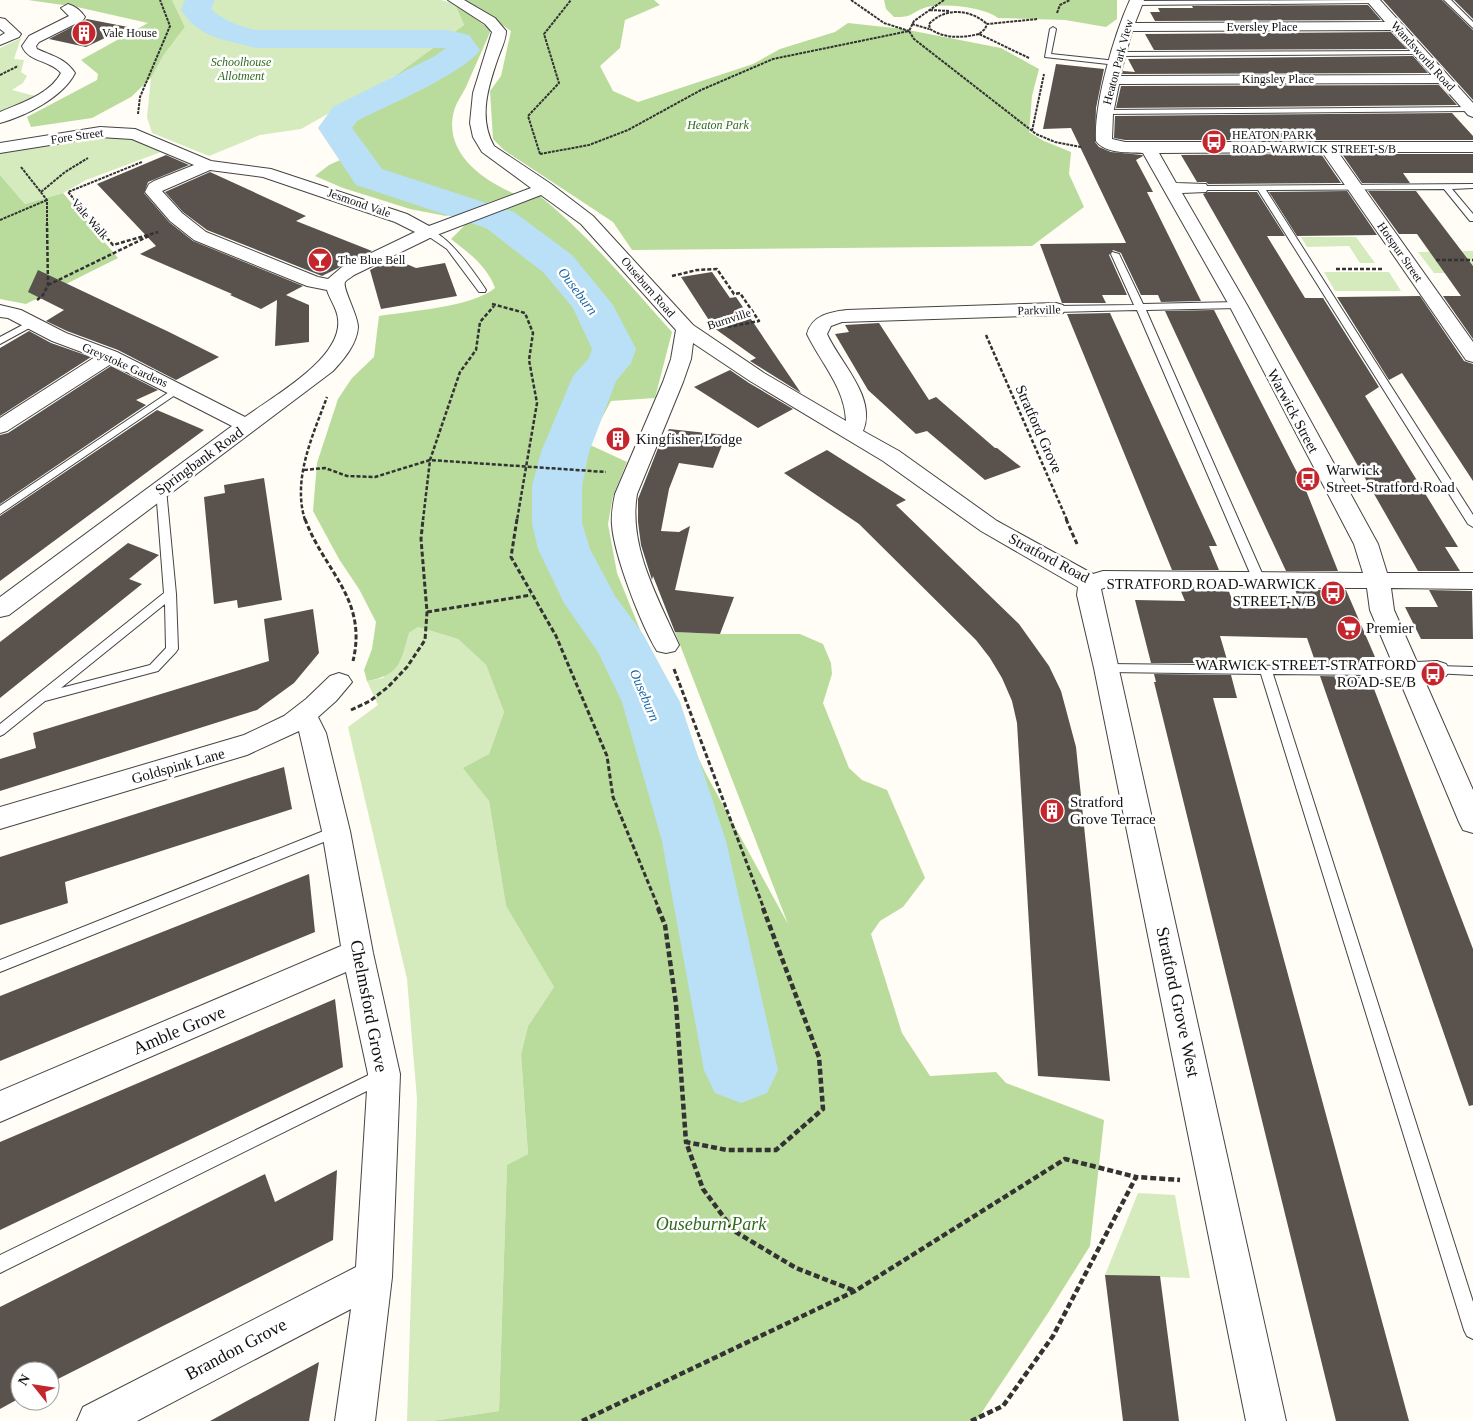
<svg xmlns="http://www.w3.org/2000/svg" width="1473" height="1421" viewBox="0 0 1473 1421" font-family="Georgia,serif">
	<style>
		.green { fill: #d5ebbd }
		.forest { fill: #b9dc9c }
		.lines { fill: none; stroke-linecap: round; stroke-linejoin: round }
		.river { fill: #b9e0f7; fill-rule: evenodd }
		.building { fill: #5a524d }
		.lane-casing { stroke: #444; stroke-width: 2 }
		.street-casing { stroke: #444; stroke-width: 2 }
		.path-far3 { stroke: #333; stroke-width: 2; stroke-dasharray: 3 1; stroke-linecap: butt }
		.path-far2 { stroke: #333; stroke-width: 2.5; stroke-dasharray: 4 2; stroke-linecap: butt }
		.path-far1 { stroke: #333; stroke-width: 3; stroke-dasharray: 5 2.5; stroke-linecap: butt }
		.path { stroke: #333; stroke-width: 4.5; stroke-dasharray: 6 3; stroke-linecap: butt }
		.lane { fill: #fff; fill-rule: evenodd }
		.street { fill: #fff; fill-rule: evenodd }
		.labels { text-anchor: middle; stroke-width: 5; stroke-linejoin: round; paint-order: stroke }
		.far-street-label { font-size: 12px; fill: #111; stroke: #fff }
		.far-poi-label { font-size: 12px; fill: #111; stroke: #fff; text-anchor: start }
		.far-park-label { font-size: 12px; font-style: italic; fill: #2f6b1f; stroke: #fff }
		.far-water-label { font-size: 14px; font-style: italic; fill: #1768a6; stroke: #fff }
		.street-label { font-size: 15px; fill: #111; stroke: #fff }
		.poi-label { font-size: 15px; fill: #111; stroke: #fff; text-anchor: start }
		.near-street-label { font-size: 18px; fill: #111; stroke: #fff }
		.near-park-label { font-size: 18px; font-style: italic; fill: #2f6b1f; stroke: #fff }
	</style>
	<rect width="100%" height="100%" fill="#fffdf5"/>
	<path class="green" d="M172,0H441L455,4L464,25L395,76L301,129L260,135L209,156L152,133L147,117L151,78L163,56L185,27Z
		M21,38L14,59L24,60L21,72L27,76L23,83L12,90L35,96L0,113V48Z
		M115,137L137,141L161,152L86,180L63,193L25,204L0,175V152L86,138Z
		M1301,237H1356L1375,263H1360L1349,246L1307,247Z
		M1473,251V273H1434L1418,252Z
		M1324,272H1389L1401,291H1335Z
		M418,627L458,639L486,665L504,712L489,754L464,768L489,801L506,906L554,987L528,1026L521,1054L528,1154L507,1166L499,1411L432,1421H407L417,1099L407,979L348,727L378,705L367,681L383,678L409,633Z
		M1138,1193L1175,1195L1190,1278L1105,1275Z"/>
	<path class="forest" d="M28,0H172L185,27L163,56L151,78L131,97L92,118L31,127L27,117L97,80L98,74L81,60L148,23L77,7Z
		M465,0H654L660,5L625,20L620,48L600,66L613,91L638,102L753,64L780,49L835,32L848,23L903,29L1001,48L1039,69L1032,96L1029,132L1044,141L1071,152L1069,174L1084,207L1032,246L632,250L613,222L504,150L493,139L490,91L501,76L511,31Z
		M884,0H1117V19L1106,27L1065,20L998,18C984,7 945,3 927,7C911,12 913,18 894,17L886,9Z
		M455,4L491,30C483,49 474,68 466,87C462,95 456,103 454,111C443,152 482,180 515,194L446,216L410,209L343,188L315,176L329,165L365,149L350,133L354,117L404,89L395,76L464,25Z
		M0,175L25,204L63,193L118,258L26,304L0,299Z
		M540,196C589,236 630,285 672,332L655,398L611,401L588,444L627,462L613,496L608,524L617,573L656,669L706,774L788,924L675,632L720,634H800L823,644L831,663L832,674L823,703L849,768L862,780L887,790L925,878L903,907L880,921L871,934L902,1033L930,1076L996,1072L1006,1083L1104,1120L1090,1246L1048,1313L976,1421H432L499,1411L507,1165L528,1154L521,1054L528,1026L554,987L506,906L489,801L463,768L489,754L504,712L486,665L458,639L418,627L409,633C400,662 401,675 367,681L364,670L372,649L376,622L359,589L339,559L313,511L317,463L338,399L352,378L374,357L379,316C410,311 472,307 495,288C487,266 469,253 451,239L466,224Z"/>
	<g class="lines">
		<path class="river" d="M185,0H215L211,9C224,21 239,26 256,30H447L469,35L480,50C463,74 386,106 357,121L352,128L382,169L514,212L572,255L613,305L636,349L631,363L616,381L589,452L582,486V523L590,549L615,596L643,634L680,702L726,841L778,1070L767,1093L741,1103L715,1093L704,1070L662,841L622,702L598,652L564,603L538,549L532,523V486L541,452L573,376L589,358L592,349L573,308L544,273L486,228L356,185L318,128L333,107L435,56L446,48H256L220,39L205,33L191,23L181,10Z"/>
	</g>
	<path class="building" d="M1383,0H1442L1473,30V100Z
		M1454,0H1473V19Z
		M1368,5L1381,20L1155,21L1150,12H1160L1158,8H1193L1192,6Z
		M87,19L128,27L86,47L49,39Z
		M1391,32L1407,49L1154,50L1145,34Z
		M1413,56L1428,73L1122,74L1123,71L1135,72L1128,59Z
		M1056,64L1104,69L1096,108L1095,142L1099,147L1111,152L1142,155L1143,156L1136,160L1153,192H1147L1201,301L1161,302L1158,295H1141L1121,253L1113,250L1109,255L1127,295H1102L1106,303H1062L1040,244L1126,243L1071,128L1043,129Z
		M1439,85L1457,105L1116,108L1121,86Z
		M1452,113L1473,136V140H1125L1114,138L1115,116Z
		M1321,154L1341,183L1208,184L1206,182H1197L1181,155Z
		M1342,154H1473V173H1403L1410,183H1362Z
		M166,155L189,165L148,182L144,193L169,222L193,241L303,286L286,295L309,305V342L275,346L277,300L261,309L230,295L232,294L140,254L156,246L97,184Z
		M210,172L306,216L296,221L372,251L322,276L207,230L183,212L165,192Z
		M1347,191L1377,235L1297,236L1269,192Z
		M1368,191H1416L1473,266V339L1443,296H1461L1417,234H1399Z
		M1208,192H1257L1285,236H1267L1305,298H1323L1379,387L1365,396L1458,547H1445L1460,571H1418L1203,194Z
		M392,258L416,268L445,263L457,296L381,309L370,270Z
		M38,270L169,332L219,357L176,380L118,350L67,331L46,321L64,310L28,292Z
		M712,272L730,298L736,297L801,393L750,361L756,358L714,328L681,277Z
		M1420,296L1464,361L1473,364V481L1402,373L1389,380L1337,297Z
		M1214,310L1305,488L1338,571H1286L1165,311Z
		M1110,313L1217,546H1209L1219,570H1172L1067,314Z
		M879,323L929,400L936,397L995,448H997L1021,467L985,480L927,431L916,434L868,390L835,334L849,332L845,325Z
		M29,331L51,343L91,357L0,416V348Z
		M111,366L158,390L136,400L146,405L0,504V435L8,433Z
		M730,370L749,383L793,409L758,428L694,387Z
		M157,410L204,430L0,581V516Z
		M669,429L726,435L713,468L679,463L669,489L661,531L679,532L690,526L675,590L734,597L720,634L675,632L653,576L652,580L641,545L638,522V499L662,438H665Z
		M827,450L906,500L896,505L1019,624L1049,666L1061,691L1076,747L1110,1081L1038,1076L1017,723L1012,701L1002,678L990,658L976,640L859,524L784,473Z
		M264,478L282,600L238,608L237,600L214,604L204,497L225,493L224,485Z
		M128,543L159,555L129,579L142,584L0,698V642Z
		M1180,589H1228L1233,602L1301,603L1295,590H1346L1375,657H1362L1364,663L1362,665L1316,664L1307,638L1220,636L1228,663H1151L1135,600L1185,601Z
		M1429,590L1472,591L1473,639H1421L1405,607H1438Z
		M313,609L319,653L294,683L257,710L0,791V759L36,748L33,733L269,661L264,619Z
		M1154,674L1231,675L1237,698H1213L1409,1421H1336L1154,682H1156Z
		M1320,676L1362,677L1371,681L1473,949V1105L1469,1106Z
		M284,767L292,809L65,882L68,903L0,925V857Z
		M309,874L315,932L0,1061V996Z
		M335,999L343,1067L0,1230V1142Z
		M337,1170L333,1240L50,1383V1371H20V1398L0,1409V1307L265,1174L275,1202Z
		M1105,1275L1160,1276L1179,1421H1123Z
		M319,1362L309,1421H210Z"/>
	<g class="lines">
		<defs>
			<path id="lane" d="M1375,0L1378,2L1377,3L1135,5L1132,3L1135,1Z
				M1444,0H1451L1473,22V28Z
				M1053,27L1056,29L1051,54L1117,61L1120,63L1117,65L1045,57L1050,29Z
				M1420,51L1423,53L1422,54L1120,56L1117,54L1120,52Z
				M1473,107V110L1470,111L1105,114L1101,112L1105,110Z
				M1473,184V188L1452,189L1473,214V221H1470L1444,189L1266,190L1473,515V527L1468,524L1258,190H1200L1196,188L1200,186Z
				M425,230C445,228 476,275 486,290L485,292H479L447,249L425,234Z
				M1112,252L1119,254L1143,304L1238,302L1242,305L1238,308L1146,310L1265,580L1263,583H1255L1253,580L1137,310L1056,312L1052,309L1056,306L1134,305L1111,254Z
				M30,321L33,322V326L0,344V337Z
				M178,386L181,387V391L0,514V506Z
				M161,486L166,489L176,594L178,649L176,652L158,671L45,701L4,734L0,736V724L164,593L156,489ZM165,604L166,648L150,665L61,688Z
				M1107,664L1373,667L1379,671L1373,675L1273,674L1473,1302V1339L1467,1336L1464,1330L1261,674L1107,672L1101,668Z
				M1437,666L1473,667V675L1433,673L1431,670L1433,667Z
				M336,826L341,827L343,831L341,835L0,972V960Z
				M383,1068L389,1070L391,1075L389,1080L0,1273V1255Z"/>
			<path id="street" d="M448,0H464L495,18L506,31C506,40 501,49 498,58C488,87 478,118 494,146L551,184L593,216L693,325L764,373L846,421C845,388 821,363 807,334C812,315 830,312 847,310L1056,303L1063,305L1065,309L1063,313L1056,315L842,322L831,326L827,334C840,363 877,397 863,431L899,451L997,521L1093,574L1103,571L1363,573L1354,544L1229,305L1143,153C1129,152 1105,154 1096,141C1094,103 1114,35 1130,0H1144L1135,23L1385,22L1366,0H1380L1473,103V117L1468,115L1440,83L1119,84L1113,114L1112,139L1125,142H1473V152H1338L1473,342V362L1466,360L1322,152L1159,153L1176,183L1206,184L1208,188L1206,192L1182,193L1247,305L1378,544L1387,573H1473V589L1391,588L1394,610L1417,662L1437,661L1446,664L1450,670L1446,676L1424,679L1473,790V833L1463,830L1459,822L1399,679L1373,680L1364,677L1360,671L1364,665L1373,662H1392L1370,610L1367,588L1107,587L1101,589L1286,1421H1246L1094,668L1077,595L1078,587L981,531L883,461L750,381L693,343L691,359L683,382L637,494C628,546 658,598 679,645L675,651L666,653L657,651C641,625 614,555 612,525C611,514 613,504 615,494L663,382L671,359L676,330L581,224L541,195L434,236L354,275C352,277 347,279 345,282C342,288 358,315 358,327C357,344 344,359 333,371L9,615L0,617V597L232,426L111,364L7,431L0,433V418L95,357L52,341L8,318L0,317V305L21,310L66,333L117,352L245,417C274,396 343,358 338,319C337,308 330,300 327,290L307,286L194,240L170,221L145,192L149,184L154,181L194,165L132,139L100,137L0,153V143L100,127L135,129L211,161L271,169L407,214L429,226L531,188L482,152L473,137L470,123L473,93L492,32L485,24ZM1392,30L1432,75L1120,76L1132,31ZM210,170L263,177L395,222L415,232L342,267L328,279L318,277L206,232L182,213L162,191Z
				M68,4C75,6 81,11 85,17L83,20L39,42L36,46L37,49C52,56 65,58 75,73C63,97 26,116 0,123V112C21,103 50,94 61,73C50,60 28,62 22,46L29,36L69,16L61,8Z
				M0,18L5,19L21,34L19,37L0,45V36L5,33L0,29Z
				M339,673L348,676L352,682L336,701L318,717L326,733L350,831L373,953L400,1074L392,1277L375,1421H335L351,1309L137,1421H77L83,1407L356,1267L368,1074L346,972L0,1122V1091L341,946L322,831L299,731L247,755L0,829V807L244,735L284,716L306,699L330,676Z"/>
		</defs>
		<use href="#lane" class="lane-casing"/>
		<use href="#street" class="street-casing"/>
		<path class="path-far3" d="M851,0L884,23L909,31
			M944,0L914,21L909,31L914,39L1036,134L1055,142L1081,147
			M930,10L949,11
			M1057,13L1060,5L1070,0
			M912,24L929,29
			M979,34C962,38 945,39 930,29L929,24C945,7 970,9 987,24
			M1029,58L979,34L985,29L987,24L1038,19
			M0,75L18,66
			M138,114L140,97L170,26L160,0
			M1032,131L1044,74
			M540,154L589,145L628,130L701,90L773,59L909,31
			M540,154L528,116L559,83L544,34L571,0
			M21,167L47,200V225
			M41,192L65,172L88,158
			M0,220L47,200
			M96,225L68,192L142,162"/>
		<path class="path-far2" d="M95,224L113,245L158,232
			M1436,260H1473
			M1336,269H1382
			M672,276L697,270L717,269L734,294L740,293L759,321L728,327
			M48,285L151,235
			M37,300L43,295L48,285L47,224
			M492,304L525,313L533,333L529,360L537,403L517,520
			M986,335L1067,520
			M304,470L325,468L347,476L375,477L430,460L606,472
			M305,520C292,479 313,435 327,397
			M423,520L430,460L460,372L476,350L480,322L494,306"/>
		<path class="path-far1" d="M305,519C324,571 368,599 353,661
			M517,519L511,557L556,636L607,756L613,797L659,909
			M1066,519L1077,544
			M427,612L531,595
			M674,669L764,909
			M351,710L370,701L388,687L407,667L425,640L427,612L421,539L423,519"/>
		<path class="path" d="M658,908L665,925L676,1004L686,1142
			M763,908L819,1057L823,1109L776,1150H727L686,1142L703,1189L734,1231L796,1268L855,1291
			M582,1421L855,1291L1065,1159L1136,1177
			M971,1421L1003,1406L1053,1336L1136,1177L1180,1180"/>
		<use href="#lane" class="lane"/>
		<use href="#street" class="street"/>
	</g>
	<defs>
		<symbol id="building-disc" viewBox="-11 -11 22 22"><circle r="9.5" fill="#c4262e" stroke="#fff"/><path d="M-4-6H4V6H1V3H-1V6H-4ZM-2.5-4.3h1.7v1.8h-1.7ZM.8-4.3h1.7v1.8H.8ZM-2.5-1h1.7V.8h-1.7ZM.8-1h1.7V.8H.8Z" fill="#fff"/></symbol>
		<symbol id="bus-disc" viewBox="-11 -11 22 22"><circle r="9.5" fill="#c4262e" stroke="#fff"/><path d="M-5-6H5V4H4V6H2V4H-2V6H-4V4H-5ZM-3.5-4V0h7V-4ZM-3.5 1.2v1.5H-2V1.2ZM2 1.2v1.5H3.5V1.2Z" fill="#fff"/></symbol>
		<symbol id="bar-disc" viewBox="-11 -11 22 22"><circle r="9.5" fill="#c4262e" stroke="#fff"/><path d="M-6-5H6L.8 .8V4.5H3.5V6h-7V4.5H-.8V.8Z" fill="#fff"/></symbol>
		<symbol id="supermarket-disc" viewBox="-11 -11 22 22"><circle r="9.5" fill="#c4262e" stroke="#fff"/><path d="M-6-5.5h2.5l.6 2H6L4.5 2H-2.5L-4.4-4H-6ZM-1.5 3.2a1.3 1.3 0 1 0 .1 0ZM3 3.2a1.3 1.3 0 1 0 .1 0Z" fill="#fff"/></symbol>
	</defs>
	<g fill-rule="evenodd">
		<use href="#building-disc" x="70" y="19" width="28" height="28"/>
		<use href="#bus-disc" x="1200" y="128" width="28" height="28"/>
		<use href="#bar-disc" x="306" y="246" width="28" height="28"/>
		<use href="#building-disc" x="604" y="425" width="28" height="28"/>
		<use href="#bus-disc" x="1294" y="465" width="28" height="28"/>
		<use href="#bus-disc" x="1319" y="579" width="28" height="28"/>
		<use href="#supermarket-disc" x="1335" y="614" width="28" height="28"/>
		<use href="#bus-disc" x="1419" y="660" width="28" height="28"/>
		<use href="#building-disc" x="1038" y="797" width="28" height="28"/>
	</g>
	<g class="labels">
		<g class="far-street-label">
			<text x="1262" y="31">Eversley Place</text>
			<text transform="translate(1423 56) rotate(48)" y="4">Wandsworth Road</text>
			<text transform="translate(1118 62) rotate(-75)" y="4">Heaton Park View</text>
			<text x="1278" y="83">Kingsley Place</text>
			<text transform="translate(77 136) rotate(-8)" y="4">Fore Street</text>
			<text transform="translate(359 203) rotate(19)" y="4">Jesmond Vale</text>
			<text transform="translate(90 219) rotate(49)" y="4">Vale Walk</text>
			<text transform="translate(1400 252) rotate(55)" y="4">Hotspur Street</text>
			<text transform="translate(648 287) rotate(49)" y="4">Ouseburn Road</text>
			<text transform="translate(1039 310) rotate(-2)" y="4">Parkville</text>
			<text transform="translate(729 319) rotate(-18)" y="4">Burnville</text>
			<text transform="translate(125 365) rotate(24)" y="4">Greystoke Gardens</text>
		</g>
		<g class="far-poi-label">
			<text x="102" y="37">Vale House</text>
			<text x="1232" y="139">HEATON PARK<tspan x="1232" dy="14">ROAD-WARWICK STREET-S/B</tspan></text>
			<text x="338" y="264">The Blue Bell</text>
		</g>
		<g class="far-park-label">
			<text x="241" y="66">Schoolhouse<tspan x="241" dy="14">Allotment</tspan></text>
			<text x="718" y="129">Heaton Park</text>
		</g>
		<g class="far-water-label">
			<text transform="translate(578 291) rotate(53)" y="5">Ouseburn</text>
			<text transform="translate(645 695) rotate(67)" y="5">Ouseburn</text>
		</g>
		<g class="street-label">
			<text transform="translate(1293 411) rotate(62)" y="5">Warwick Street</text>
			<text transform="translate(1039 429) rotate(66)" y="5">Stratford Grove</text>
			<text transform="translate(199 461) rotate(-36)" y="5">Springbank Road</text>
			<text transform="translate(1049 558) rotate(28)" y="5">Stratford Road</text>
			<text transform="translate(178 766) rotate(-16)" y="5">Goldspink Lane</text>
		</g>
		<g class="poi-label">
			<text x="636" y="444">Kingfisher Lodge</text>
			<text x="1326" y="475">Warwick<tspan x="1326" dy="17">Street-Stratford Road</tspan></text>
			<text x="1316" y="589" text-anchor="end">STRATFORD ROAD-WARWICK<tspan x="1316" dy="17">STREET-N/B</tspan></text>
			<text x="1366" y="633">Premier</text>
			<text x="1416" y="670" text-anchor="end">WARWICK STREET-STRATFORD<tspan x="1416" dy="17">ROAD-SE/B</tspan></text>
			<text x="1070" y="807">Stratford<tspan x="1070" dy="17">Grove Terrace</tspan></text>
		</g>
		<g class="near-street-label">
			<text transform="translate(1178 1002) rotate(78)" y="6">Stratford Grove West</text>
			<text transform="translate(369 1006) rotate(79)" y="6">Chelmsford Grove</text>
			<text transform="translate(179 1030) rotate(-23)" y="6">Amble Grove</text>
			<text transform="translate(236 1349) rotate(-28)" y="6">Brandon Grove</text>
		</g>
		<g class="near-park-label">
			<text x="711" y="1230">Ouseburn Park</text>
		</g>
	</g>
	<g transform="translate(35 1386) rotate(300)"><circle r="24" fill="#ffffff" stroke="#a0a0a0"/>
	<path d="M0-4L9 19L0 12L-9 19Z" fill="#c4262e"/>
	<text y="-8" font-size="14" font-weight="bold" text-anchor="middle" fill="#111111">N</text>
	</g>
</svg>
